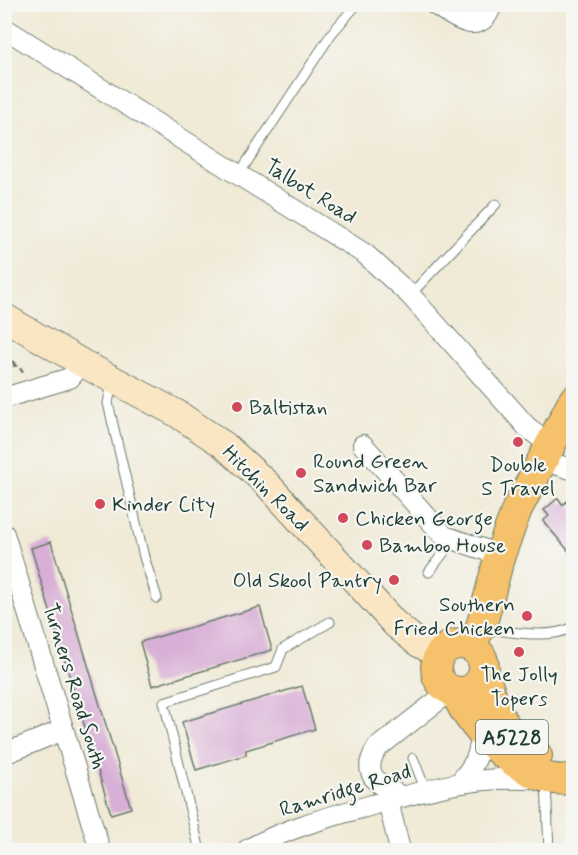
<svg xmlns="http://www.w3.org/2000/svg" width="578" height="855" viewBox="0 0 578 855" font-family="Mynerve,sans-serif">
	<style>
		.building { fill: #d8afd6 }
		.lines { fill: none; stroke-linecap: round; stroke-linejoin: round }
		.lane-casing { stroke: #687a6d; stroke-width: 11 }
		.street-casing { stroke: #687a6d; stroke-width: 22 }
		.secondary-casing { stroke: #687a6d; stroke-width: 29 }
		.primary-casing { stroke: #687a6d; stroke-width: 32 }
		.path { stroke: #687a6d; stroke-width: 3; stroke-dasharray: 4.5 4.5; stroke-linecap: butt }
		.lane { stroke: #fff; stroke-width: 9 }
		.street { stroke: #fff; stroke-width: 20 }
		.secondary { stroke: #fbe6c4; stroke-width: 27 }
		.primary { stroke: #f5c16b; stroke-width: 30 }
		.poi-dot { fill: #d1495b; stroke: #f6f6f2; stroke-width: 2 }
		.labels { text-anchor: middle; stroke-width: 4.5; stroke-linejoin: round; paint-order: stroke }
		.shield { fill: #f6f6f2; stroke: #60746d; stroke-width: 1.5 }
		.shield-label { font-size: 20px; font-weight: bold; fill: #1f3d34 }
		.street-label { font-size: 21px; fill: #1f3d34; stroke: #f6f6f2 }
		.poi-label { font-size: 21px; fill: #1f3d34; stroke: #f6f6f2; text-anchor: start }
	</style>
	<rect width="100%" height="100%" fill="#f6f6f2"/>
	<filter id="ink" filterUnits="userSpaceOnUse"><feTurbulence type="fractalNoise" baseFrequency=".0167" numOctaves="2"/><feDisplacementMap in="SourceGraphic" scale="12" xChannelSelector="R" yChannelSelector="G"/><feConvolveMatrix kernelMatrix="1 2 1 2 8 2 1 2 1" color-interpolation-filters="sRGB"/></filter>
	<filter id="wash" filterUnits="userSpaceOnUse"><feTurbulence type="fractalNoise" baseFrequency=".008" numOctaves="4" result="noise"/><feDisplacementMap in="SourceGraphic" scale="24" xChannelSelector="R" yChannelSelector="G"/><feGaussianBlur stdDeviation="1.35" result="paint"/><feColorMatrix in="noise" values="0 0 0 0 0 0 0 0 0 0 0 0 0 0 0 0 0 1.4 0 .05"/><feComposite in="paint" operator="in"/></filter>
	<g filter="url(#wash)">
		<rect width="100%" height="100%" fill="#f0ead6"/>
		<g id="blocks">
			<path class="building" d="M558,498L563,505L567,501L573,508V556L543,521L549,516L544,510Z
				M51,542L131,808L111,814L31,548Z
				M260,607L272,650L152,686L140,642Z
				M302,686L315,729L246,750V755L196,770L182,722Z"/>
		</g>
	</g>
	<g filter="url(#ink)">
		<use href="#blocks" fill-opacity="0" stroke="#687a6d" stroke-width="1.5"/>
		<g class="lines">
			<defs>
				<path id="lane" d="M239,174L332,33L357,4
					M410,295L496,204
					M115,383L110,393L108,403L144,557L157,598
					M429,572L454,539
					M484,628C510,632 549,640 574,627
					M413,758L426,791
					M546,782L549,850
					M202,850L199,847L164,702L276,667L283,649L330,622"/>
				<path id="street" d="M434,4C453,16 481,40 492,4
					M4,28L365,254L410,295L527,427L550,445
					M4,398L70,378L82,363
					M363,445L444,536L500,555
					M542,460L574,470
					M4,534L100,850
					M4,754L63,730
					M460,782C475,764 480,756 481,733
					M403,797C380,785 359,776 377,748L450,691
					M388,801L400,850
					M247,850C286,828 329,817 372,805C425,791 470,776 525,779L535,775"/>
				<path id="secondary" d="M4,317L82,363L176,413L224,445L267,484L395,624L418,643L440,655"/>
				<path id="primary" d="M436 668a24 24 0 1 1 48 0a24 24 0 1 1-48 0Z
					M469,646L481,627L500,555L517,509L574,400
					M484,673C493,706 505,739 537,756
					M456,692C469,730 531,790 574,778"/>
			</defs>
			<use href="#lane" class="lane-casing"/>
			<use href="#street" class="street-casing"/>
			<use href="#secondary" class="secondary-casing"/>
			<use href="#primary" class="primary-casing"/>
			<path class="path" d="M4,357L18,365
				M4,367L18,365L25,375"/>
			<use href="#lane" class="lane"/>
			<use href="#street" class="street"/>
			<use href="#secondary" class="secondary"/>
			<use href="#primary" class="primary"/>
		</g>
	</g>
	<g class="poi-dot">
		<circle cx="237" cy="407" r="6"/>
		<circle cx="518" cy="442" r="6"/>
		<circle cx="301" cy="473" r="6"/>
		<circle cx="100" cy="504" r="6"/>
		<circle cx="343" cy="518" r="6"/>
		<circle cx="367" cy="545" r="6"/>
		<circle cx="394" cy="580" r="6"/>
		<circle cx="527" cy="616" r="6"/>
		<circle cx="519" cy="652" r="6"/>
	</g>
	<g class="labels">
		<rect class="shield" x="476" y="720" width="72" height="34" rx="4.5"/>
		<g class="shield-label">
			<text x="512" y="744">A5228</text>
		</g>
		<g class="street-label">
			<text transform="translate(311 191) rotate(32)" y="7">Talbot Road</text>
			<text transform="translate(266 488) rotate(45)" y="7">Hitchin Road</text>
			<text transform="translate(75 686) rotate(73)" y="7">Turners Road South</text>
			<text transform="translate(345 790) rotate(-17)" y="7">Ramridge Road</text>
		</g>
		<g class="poi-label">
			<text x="249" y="414">Baltistan</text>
			<text x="313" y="468">Round Green<tspan x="313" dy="24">Sandwich Bar</tspan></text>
			<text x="518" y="471" text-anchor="middle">Double<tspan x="518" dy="24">S Travel</tspan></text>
			<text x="112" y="511">Kinder City</text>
			<text x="355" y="525">Chicken George</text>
			<text x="379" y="552">Bamboo House</text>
			<text x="382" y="587" text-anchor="end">Old Skool Pantry</text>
			<text x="515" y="611" text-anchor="end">Southern<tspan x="515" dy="24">Fried Chicken</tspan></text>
			<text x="519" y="681" text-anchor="middle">The Jolly<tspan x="519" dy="24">Topers</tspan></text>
		</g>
	</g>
	<rect width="578" height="855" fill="none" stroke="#f6f6f2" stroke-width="24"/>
</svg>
